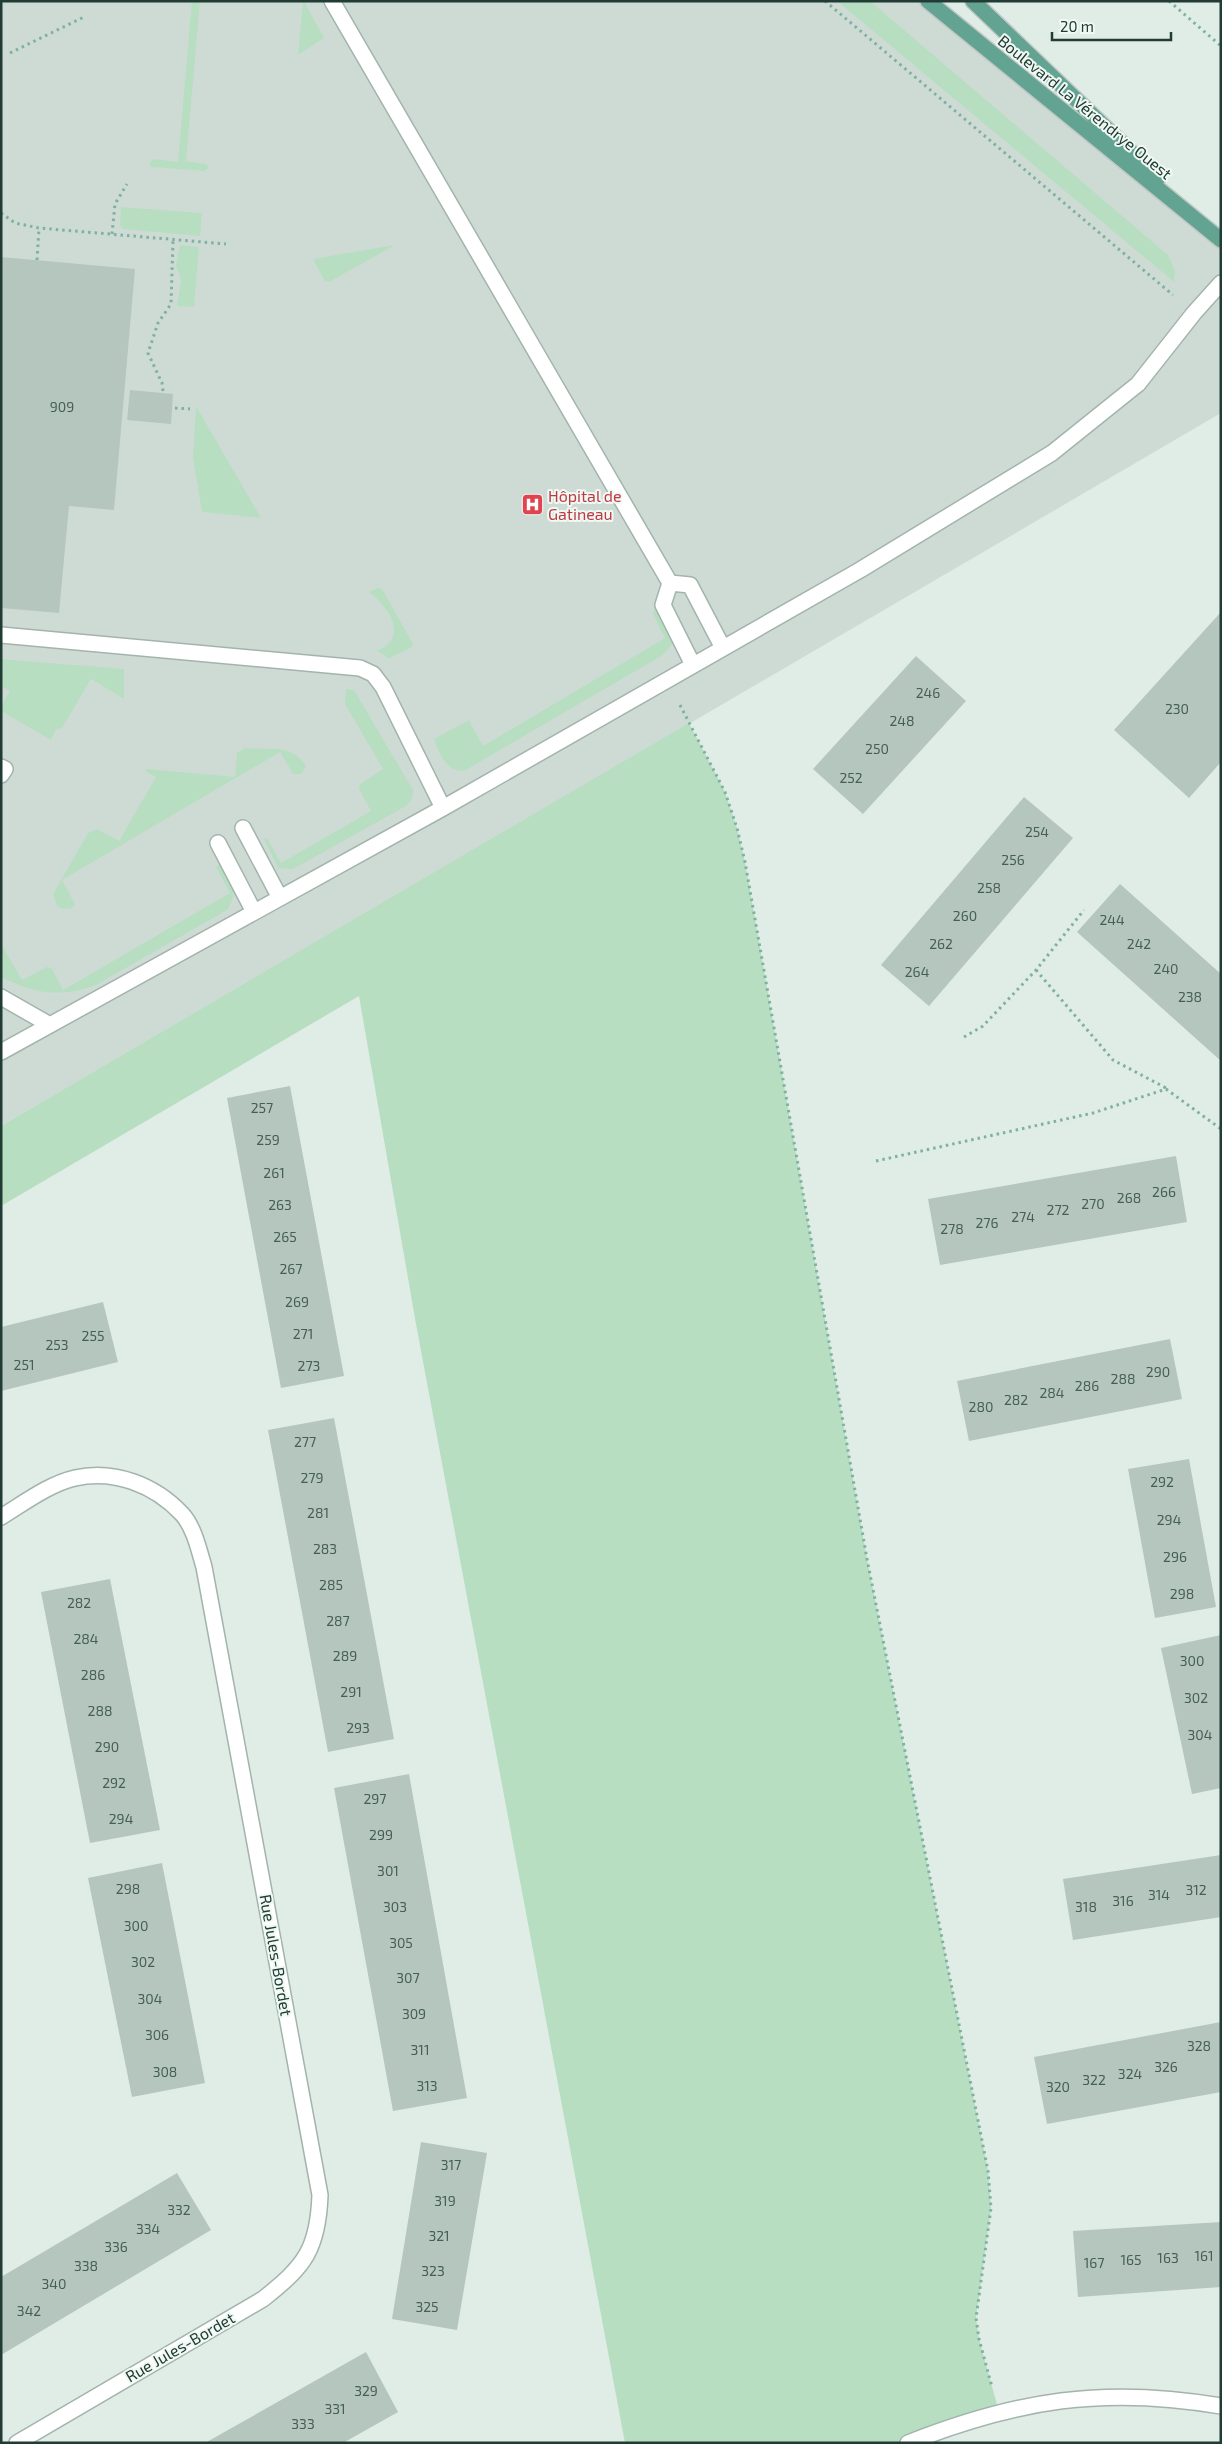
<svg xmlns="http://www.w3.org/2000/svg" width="1222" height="2444" viewBox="0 0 1222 2444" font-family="'Exo 2',sans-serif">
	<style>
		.built { fill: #cedbd5 }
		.green { fill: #b7dec1 }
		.building { fill: #b5c6bf }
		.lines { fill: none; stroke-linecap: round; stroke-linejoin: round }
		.minor-casing { stroke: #a3b4ad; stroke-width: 18 }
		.major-casing { stroke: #c1c8c6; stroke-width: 18 }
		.path { stroke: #7fb1a0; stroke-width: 3; stroke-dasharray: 2.5 4; stroke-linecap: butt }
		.minor { stroke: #fff; stroke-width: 15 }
		.major { stroke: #62a391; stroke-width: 15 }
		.labels { text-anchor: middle; stroke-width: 4; stroke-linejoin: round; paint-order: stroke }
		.number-label { font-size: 14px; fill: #455e57 }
		.street-label { font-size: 16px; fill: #203c34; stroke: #f0f8f4 }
		.health-label { font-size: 16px; fill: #be3a42; stroke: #f0f8f4; text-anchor: start }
	</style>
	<rect width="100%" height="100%" fill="#e0ece6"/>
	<path class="built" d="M1,1H928L1221,240V413L1,1126Z"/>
	<path class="green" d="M192,1H200L186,161L206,164L209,168L204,171L151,167L149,163L153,159L178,162Z
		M304,1L324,38L298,55L303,1Z
		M837,1H870L1168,255L1175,271L1174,282Z
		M121,207L202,213L200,236L123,229L120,225Z
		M180,245L199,247L194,307L177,306L181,280L176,266Z
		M395,245L329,282L324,280L313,259Z
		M196,406L261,518L202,512L193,458Z
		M377,588L382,589L413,644L412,647L387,659L385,655L376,651C410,638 389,607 369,592Z
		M654,610H658L673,643L663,655L464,771C447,772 439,754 434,739L469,720L483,746L665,638L653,614Z
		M1,659L124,669V699L91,679L62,728L56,729L51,740L1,711V706L10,691L1,686Z
		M346,689L354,690L413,790L412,799L406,806L293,869L278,868L264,839L267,838L281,863L371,811L359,789L360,784L383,769L345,704Z
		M689,723L725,792L737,828L745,862L867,1559L988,2171L991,2208L976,2318L979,2339L999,2412L908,2443H625L416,1324L359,996L1,1206V1126Z
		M245,748C266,749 295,744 306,767L301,774H293L280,752L62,880L75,904L72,908L63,909L57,906L53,894L88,833L97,829L119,841L156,777L145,771L147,769L235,777L237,753Z
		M220,864C230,882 240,892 227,910L96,985C62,998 34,994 1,977V944L22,980L47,967L52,969L63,990L230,893L216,867Z"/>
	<path class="building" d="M1,257L135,269L114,510L69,506L59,613L1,608Z
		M130,390L173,394L171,424L127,420Z
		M1221,612V762L1189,798L1114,730Z
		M916,656L966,701L863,814L813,769Z
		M1024,797L1073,838L929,1006L881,965Z
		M1120,884L1221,974V1061L1077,932Z
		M290,1086L344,1376L281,1388L227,1098Z
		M1176,1156L1187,1222L940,1265L928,1199Z
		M103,1302L118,1362L1,1391V1327Z
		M1170,1339L1182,1399L969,1441L957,1381Z
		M334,1418L394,1739L328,1752L268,1430Z
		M1189,1459L1216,1607L1155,1618L1128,1469Z
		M110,1579L160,1830L90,1843L41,1592Z
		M1221,1635V1788L1192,1794L1161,1648Z
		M409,1774L467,2098L393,2111L334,1788Z
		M1221,1855V1917L1073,1940L1063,1879Z
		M162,1863L205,2083L132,2097L88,1878Z
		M1221,2022V2092L1047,2124L1034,2057Z
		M421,2142L487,2153L457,2330L392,2319Z
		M177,2173L211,2230L1,2355V2277Z
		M1221,2222V2287L1078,2297L1073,2231Z
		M366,2352L398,2412L343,2443H205Z"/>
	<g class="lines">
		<defs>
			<path id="minor" d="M332,1L670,583L663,605L693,665
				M670,583L690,585L723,648
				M1,635L360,668L373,674L383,687L443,808
				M1,767L5,769L1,775
				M243,828L280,898
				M218,843L254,912
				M1,997L50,1025
				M1,1052L443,808L860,570L1052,453L1138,384L1194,313L1221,283
				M1,1517C24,1503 49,1484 75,1478C114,1469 155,1485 182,1514C194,1527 199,1550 204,1567L320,2195C318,2249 305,2266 263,2299L17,2443
				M908,2443C1017,2400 1104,2386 1221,2406"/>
			<path id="major" d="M928,1L1221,240
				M973,1L1158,178"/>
		</defs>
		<use href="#minor" class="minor-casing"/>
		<use href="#major" class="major-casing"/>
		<path class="path" d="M825,1L1173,295
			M1169,1L1221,46
			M10,53L86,16
			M1,213L15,223L39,228L226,244
			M112,234L115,204L127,184
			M37,260L39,228
			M163,391L162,383L148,353L158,323L171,304L173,240
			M175,408L190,409
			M680,705L725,792L737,828L745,862L867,1559L988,2171L991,2208L976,2318L979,2339L992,2387
			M1036,970L1113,1060L1166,1088
			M964,1037L983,1026L1036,970L1084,910
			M876,1161L1093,1113L1166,1089L1221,1129"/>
		<use href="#minor" class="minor"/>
		<use href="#major" class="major"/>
	</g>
	<defs>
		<symbol id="hospital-square" viewBox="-11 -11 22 22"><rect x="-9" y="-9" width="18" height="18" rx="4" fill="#e0444e" stroke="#f0f8f4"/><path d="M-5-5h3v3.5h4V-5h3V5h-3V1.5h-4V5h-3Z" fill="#fff"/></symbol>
	</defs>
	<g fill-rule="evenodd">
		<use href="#hospital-square" x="520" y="492" width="25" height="25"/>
	</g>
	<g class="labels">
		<g class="number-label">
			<text x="62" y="412">909</text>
			<text x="928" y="698">246</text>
			<text x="1177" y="714">230</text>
			<text x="902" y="726">248</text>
			<text x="877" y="754">250</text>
			<text x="851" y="783">252</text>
			<text x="1037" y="837">254</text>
			<text x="1013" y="865">256</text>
			<text x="989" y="893">258</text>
			<text x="965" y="921">260</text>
			<text x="1112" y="925">244</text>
			<text x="941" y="949">262</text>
			<text x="1139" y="949">242</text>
			<text x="1166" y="974">240</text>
			<text x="917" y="977">264</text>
			<text x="1190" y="1002">238</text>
			<text x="262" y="1113">257</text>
			<text x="268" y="1145">259</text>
			<text x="274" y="1178">261</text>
			<text x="1164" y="1197">266</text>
			<text x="1129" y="1203">268</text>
			<text x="1093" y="1209">270</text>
			<text x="280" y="1210">263</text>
			<text x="1058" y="1215">272</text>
			<text x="1023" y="1222">274</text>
			<text x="987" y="1228">276</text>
			<text x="952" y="1234">278</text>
			<text x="285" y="1242">265</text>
			<text x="291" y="1274">267</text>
			<text x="297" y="1307">269</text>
			<text x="303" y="1339">271</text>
			<text x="93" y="1341">255</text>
			<text x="57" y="1350">253</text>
			<text x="24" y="1370">251</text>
			<text x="309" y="1371">273</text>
			<text x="1158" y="1377">290</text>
			<text x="1123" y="1384">288</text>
			<text x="1087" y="1391">286</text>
			<text x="1052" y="1398">284</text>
			<text x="1016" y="1405">282</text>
			<text x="981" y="1412">280</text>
			<text x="305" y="1447">277</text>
			<text x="312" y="1483">279</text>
			<text x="1162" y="1487">292</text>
			<text x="318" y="1518">281</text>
			<text x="1169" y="1525">294</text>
			<text x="325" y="1554">283</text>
			<text x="1175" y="1562">296</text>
			<text x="331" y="1590">285</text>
			<text x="1182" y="1599">298</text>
			<text x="79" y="1608">282</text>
			<text x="338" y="1626">287</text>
			<text x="86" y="1644">284</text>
			<text x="345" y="1661">289</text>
			<text x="1192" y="1666">300</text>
			<text x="93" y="1680">286</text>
			<text x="351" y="1697">291</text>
			<text x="1196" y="1703">302</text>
			<text x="100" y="1716">288</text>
			<text x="358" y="1733">293</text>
			<text x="1200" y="1740">304</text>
			<text x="107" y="1752">290</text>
			<text x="114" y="1788">292</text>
			<text x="375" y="1804">297</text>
			<text x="121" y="1824">294</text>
			<text x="381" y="1840">299</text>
			<text x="388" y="1876">301</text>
			<text x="128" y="1894">298</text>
			<text x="1196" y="1895">312</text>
			<text x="1159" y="1900">314</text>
			<text x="1123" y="1906">316</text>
			<text x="395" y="1912">303</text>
			<text x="1086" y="1912">318</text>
			<text x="136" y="1931">300</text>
			<text x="401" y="1948">305</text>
			<text x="143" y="1967">302</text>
			<text x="408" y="1983">307</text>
			<text x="150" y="2004">304</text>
			<text x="414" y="2019">309</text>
			<text x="157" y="2040">306</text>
			<text x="1199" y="2051">328</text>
			<text x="420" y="2055">311</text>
			<text x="1166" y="2072">326</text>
			<text x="165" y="2077">308</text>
			<text x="1130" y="2079">324</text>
			<text x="1094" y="2085">322</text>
			<text x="427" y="2091">313</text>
			<text x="1058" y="2092">320</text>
			<text x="451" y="2170">317</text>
			<text x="445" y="2206">319</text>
			<text x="179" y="2215">332</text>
			<text x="148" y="2234">334</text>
			<text x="439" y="2241">321</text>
			<text x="116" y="2252">336</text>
			<text x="1204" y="2261">161</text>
			<text x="1168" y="2263">163</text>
			<text x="1131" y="2265">165</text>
			<text x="1094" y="2268">167</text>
			<text x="86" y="2271">338</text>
			<text x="433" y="2276">323</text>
			<text x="54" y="2289">340</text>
			<text x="427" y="2312">325</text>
			<text x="29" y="2316">342</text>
			<text x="366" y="2396">329</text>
			<text x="335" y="2414">331</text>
			<text x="303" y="2429">333</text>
		</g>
		<g class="street-label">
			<text transform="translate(1085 107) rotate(39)" y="6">Boulevard La Vérendrye Ouest</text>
			<text transform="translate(276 1955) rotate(80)" y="6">Rue Jules-Bordet</text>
			<text transform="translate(180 2347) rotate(-30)" y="6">Rue Jules-Bordet</text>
		</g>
		<g class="health-label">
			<text x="548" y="502">Hôpital de<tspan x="548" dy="18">Gatineau</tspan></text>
		</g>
	</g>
	<rect width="1222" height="2444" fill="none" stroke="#203c34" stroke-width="5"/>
	<path d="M1052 32v8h119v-8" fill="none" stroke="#203c34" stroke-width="2.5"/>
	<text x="1060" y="32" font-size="15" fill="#203c34" stroke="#f0f8f4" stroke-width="4" paint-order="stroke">20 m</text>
</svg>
